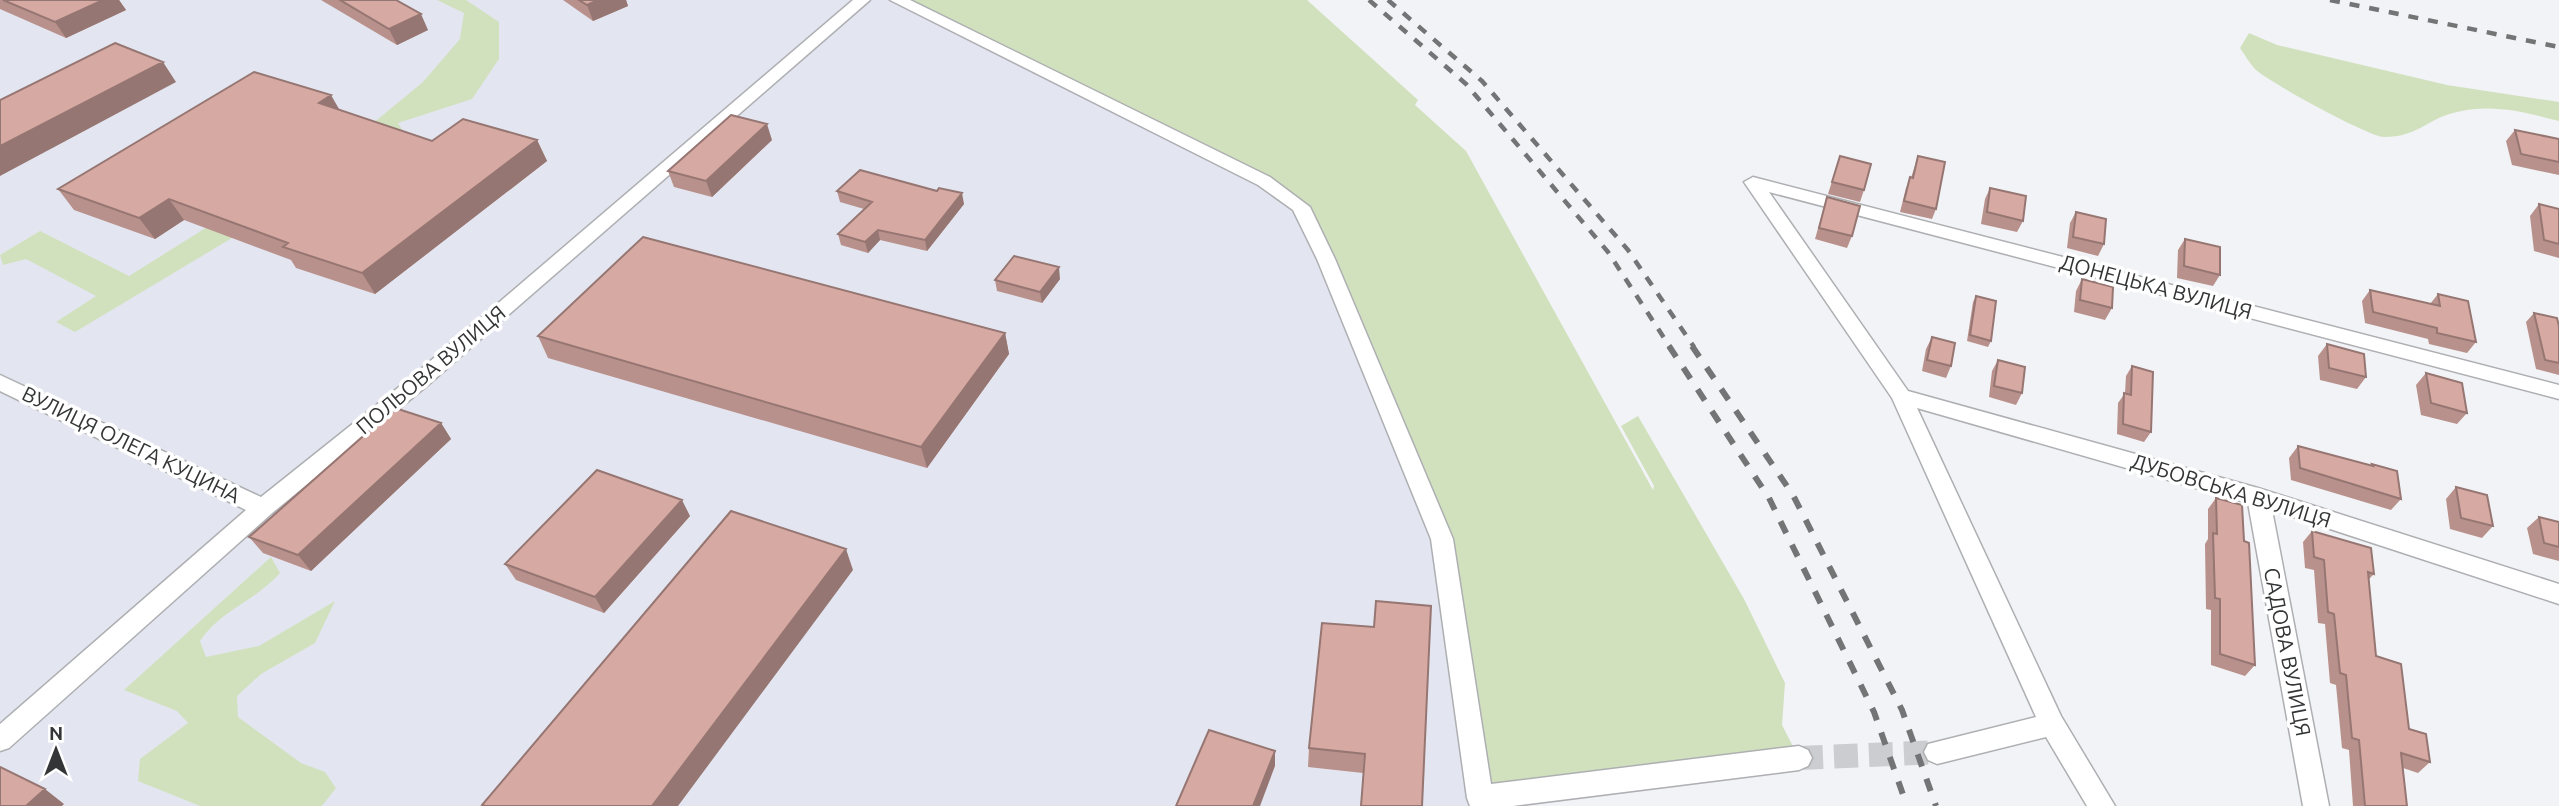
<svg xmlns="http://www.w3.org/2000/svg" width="2559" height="806" viewBox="0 0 2559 806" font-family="Ubuntu,sans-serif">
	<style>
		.built { fill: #e3e6f0 }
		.green { fill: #d1e1be }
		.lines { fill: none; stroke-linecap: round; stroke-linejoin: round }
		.minor-tunnel { stroke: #cccdd0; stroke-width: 24; stroke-dasharray: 24 11; stroke-linecap: butt }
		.minor-casing { stroke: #aeafb2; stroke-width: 3 }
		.minor { fill: #fff; fill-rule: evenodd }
		.rail-far1 { stroke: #737475; stroke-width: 4.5; stroke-dasharray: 10 10; stroke-linecap: butt }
		.rail { stroke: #737475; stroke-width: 6; stroke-dasharray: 13 13; stroke-linecap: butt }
		.wall { fill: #b9918c }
		.shaded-wall { fill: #967672 }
		.building { fill: #d7a9a3; stroke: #967672; stroke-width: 2 }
		.labels { text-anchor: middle; stroke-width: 7; stroke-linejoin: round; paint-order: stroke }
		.street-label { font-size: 21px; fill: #343536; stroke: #fff }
	</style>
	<rect width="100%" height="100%" fill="#f2f3f6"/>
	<path class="built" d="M0,0H898L1301,207L1442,539L1483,806H0Z"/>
	<path class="green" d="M437,0H466L499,22V59L472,99L398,123L411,144L242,232L75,332L56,322L96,296L26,259L3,265L0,255L40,231L129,276L372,124L423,82L460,39L464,13Z
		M898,0H1307L1418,100L1415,105L1466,151L1653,490L1654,486L1621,426L1638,416L1744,599L1785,683L1782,725L1799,758L1480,798L1442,539L1301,207Z
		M2249,33L2277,45L2447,85L2559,102V121C2525,112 2489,103 2453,113C2426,120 2417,137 2384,137C2369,137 2269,82 2256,70C2250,64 2245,55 2240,48Z
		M271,557L280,573C254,602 222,609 200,641L206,657L259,646L335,601L315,643L261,674L237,696L238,717L301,763L325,772L336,788L322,806H200L138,781L140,759L188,723L177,711L124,690Z"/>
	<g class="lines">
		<path class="minor-tunnel" d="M1799,758L1937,752"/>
		<defs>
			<path id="minor" d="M853,0H870L428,385L271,514L9,748L0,751V724L246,510L0,391V375L261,497L414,375Z
				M890,0H910L1270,177L1310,207L1335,259L1453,539L1491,784L1799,746L1808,750L1812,758L1808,766L1799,770L1513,806H1470L1467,798L1431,539L1317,259L1293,210L1258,185Z
				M1753,177L2559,385V399L1769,192L1908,391L2258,488L2559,584V604L2272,510L2329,806H2303L2248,503L1917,408L2061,716L2115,806H2087L2046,737L1937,764L1928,760L1924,752L1928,744L2036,717L1892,398L1744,182Z"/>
		</defs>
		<use href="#minor" class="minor-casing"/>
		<use href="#minor" class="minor"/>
		<path class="rail-far1" d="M1369,0L1466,84L1608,252L1670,347
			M1388,0L1482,81L1628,250L1694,347
			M2330,0L2559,47"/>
		<path class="rail" d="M1669,346L1769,498L1874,712L1907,806
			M1692,346L1793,495L1902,710L1936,806"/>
	</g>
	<path class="wall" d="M0,0H119L126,10L66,38L0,9Z
		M321,0H396L428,30L397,45Z
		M563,0H626L628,6L593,21Z
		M340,110L432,141L537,140L547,161L375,294L296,268L291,260L184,220L155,239L74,210L58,189Z
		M2515,130L2559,139V175L2512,165L2506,141Z
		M772,140L712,197L674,187L668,171Z
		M1840,156L1864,190L1860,202L1828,194Z
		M1918,156L1936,209L1932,219L1900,212L1906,188L1910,177L1911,178Z
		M1990,188L2023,221L2017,232L1981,224L1985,199Z
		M837,191L964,204L927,251L880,240L868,253L841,245L838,234L864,209L840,202Z
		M1827,197L1852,236L1847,248L1815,239Z
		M2539,204L2559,209V258L2534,251L2530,216Z
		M2076,212L2104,244L2098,256L2067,248L2070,223Z
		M2185,239L2220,275L2213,286L2177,278L2178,250Z
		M1060,279L1042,303L997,291L995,280Z
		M2082,279L2112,308L2105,320L2074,312L2076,291Z
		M2370,290L2430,304L2438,294L2476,342L2467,353L2429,344L2428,339L2365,323L2362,301Z
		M1976,296L1991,341L1988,347L1967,341L1973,302Z
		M2534,313L2559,326V375L2536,369L2526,322Z
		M1005,333L1009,354L927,468L548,358L538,336Z
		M1932,337L1951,366L1946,378L1922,371L1926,349Z
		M2327,344L2366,377L2357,389L2320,380L2318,356Z
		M1998,360L2022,393L2016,405L1989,397L1992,371Z
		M2132,366L2151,432L2144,442L2117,434L2118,403L2125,393L2126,376Z
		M2426,373L2467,413L2457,424L2421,415L2416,385Z
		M441,423L451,439L311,571L263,553L249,537Z
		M2298,446L2371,466L2372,464L2401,499L2391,510L2291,480L2289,458Z
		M2456,487L2493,526L2482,538L2450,529L2446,499Z
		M2216,498L2244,541L2255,665L2245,676L2211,665V610L2206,609L2205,544L2208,539V509Z
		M690,516L604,613L516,580L505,564Z
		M2539,517L2559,522V561L2533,554L2527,528Z
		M2312,531L2374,574L2368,580L2376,656L2409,729L2430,762L2418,773L2403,768L2407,806H2353L2349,750L2342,748L2336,685L2330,683L2325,624L2318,623L2314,570L2305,568L2303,542Z
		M1374,627L1363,773L1308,767L1309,748Z"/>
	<path class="shaded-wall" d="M103,0H119L126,10L66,38L55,22Z
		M598,0H626L628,6L593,21L587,5Z
		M421,14L428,30L397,45L389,29Z
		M163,62L176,82L0,176V146Z
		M331,95L343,116L319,103Z
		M767,124L772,140L712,197L706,181Z
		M537,140L547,161L375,294L362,273Z
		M962,193L964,204L927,251L925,240Z
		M169,199L184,220L155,239L139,218Z
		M878,230L880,240L868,253L865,242Z
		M1059,267L1060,279L1042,303L1040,292Z
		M1005,333L1009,354L927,468L921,447Z
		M441,423L451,439L311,571L298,555Z
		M682,500L690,516L604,613L595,597Z
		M846,549L853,570L678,806H652Z
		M1275,751V766L1260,806H1253Z
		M45,789L64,804L62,806H26Z"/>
	<path class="building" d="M3,0H103L55,22Z
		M340,0H396L421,14L389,29Z
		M579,0H598L587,5Z
		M115,43L163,62L0,146V100Z
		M254,72L331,95L319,103L432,141L463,119L537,140L362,273L283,247L288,243L169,199L139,218L58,189Z
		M731,115L767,124L706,181L668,171Z
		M2515,130L2559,139V162L2521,154Z
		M1840,156L1871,164L1864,190L1832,182Z
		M1918,156L1945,162L1936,209L1904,201L1910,177L1913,178Z
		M860,170L937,191L939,188L962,193L925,240L878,230L865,242L838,234L872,202L837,191Z
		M1990,188L2026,196L2023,221L1987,212Z
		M1827,197L1860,206L1852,236L1819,228Z
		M2539,204L2559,209V244L2544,240Z
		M2076,212L2106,219L2104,244L2073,237Z
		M643,237L1005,333L921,447L538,336Z
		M2185,239L2220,247V275L2184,266Z
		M1014,256L1059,267L1040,292L995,280Z
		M2082,279L2113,287L2112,308L2080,300Z
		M2370,290L2440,306L2438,294L2468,301L2476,342L2437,333V328L2373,312Z
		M1976,296L1996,301L1991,341L1970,335Z
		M2534,313L2557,318L2559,326V363L2545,360Z
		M1932,337L1955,343L1951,366L1927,360Z
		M2327,344L2364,354L2366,377L2329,368Z
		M1998,360L2025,367L2022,393L1994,386Z
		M2132,366L2153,372L2151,432L2123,424L2124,393L2131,395Z
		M2426,373L2462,383L2467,413L2431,403Z
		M395,408L441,423L298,555L249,537Z
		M2298,446L2373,466L2372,464L2397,471L2401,499L2300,468Z
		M597,470L682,500L595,597L505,564Z
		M2456,487L2487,495L2493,526L2461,518Z
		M2216,498L2242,505L2244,541L2249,543L2255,665L2220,654V599L2215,598L2213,533L2217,534Z
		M731,511L846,549L652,806H485L482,805Z
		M2539,517L2559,522V547L2544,543Z
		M2312,531L2371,548L2374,574L2368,572L2376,656L2401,664L2409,729L2426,734L2430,762L2401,753L2407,806H2365L2359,740L2352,738L2346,675L2340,673L2334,614L2328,612L2324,560L2314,557Z
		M1376,601L1431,606L1422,806H1361L1365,754L1309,748L1322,623L1374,627Z
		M1209,730L1275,751L1253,806H1176Z
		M0,767L45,789L26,806H0Z"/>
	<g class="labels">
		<g class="street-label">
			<text transform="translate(2156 287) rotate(15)" y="7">ДОНЕЦЬКА ВУЛИЦЯ</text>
			<text transform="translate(431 370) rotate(-40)" y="7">ПОЛЬОВА ВУЛИЦЯ</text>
			<text transform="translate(131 445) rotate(26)" y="7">ВУЛИЦЯ ОЛЕГА КУЦИНА</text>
			<text transform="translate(2231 491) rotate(17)" y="7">ДУБОВСЬКА ВУЛИЦЯ</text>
			<text transform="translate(2287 652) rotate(79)" y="7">САДОВА ВУЛИЦЯ</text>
		</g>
	</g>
	<g transform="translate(56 750)" stroke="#ffffff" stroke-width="5" paint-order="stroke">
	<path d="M0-5L12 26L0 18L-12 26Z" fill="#343536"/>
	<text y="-10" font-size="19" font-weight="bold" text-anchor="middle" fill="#343536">N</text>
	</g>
</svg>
